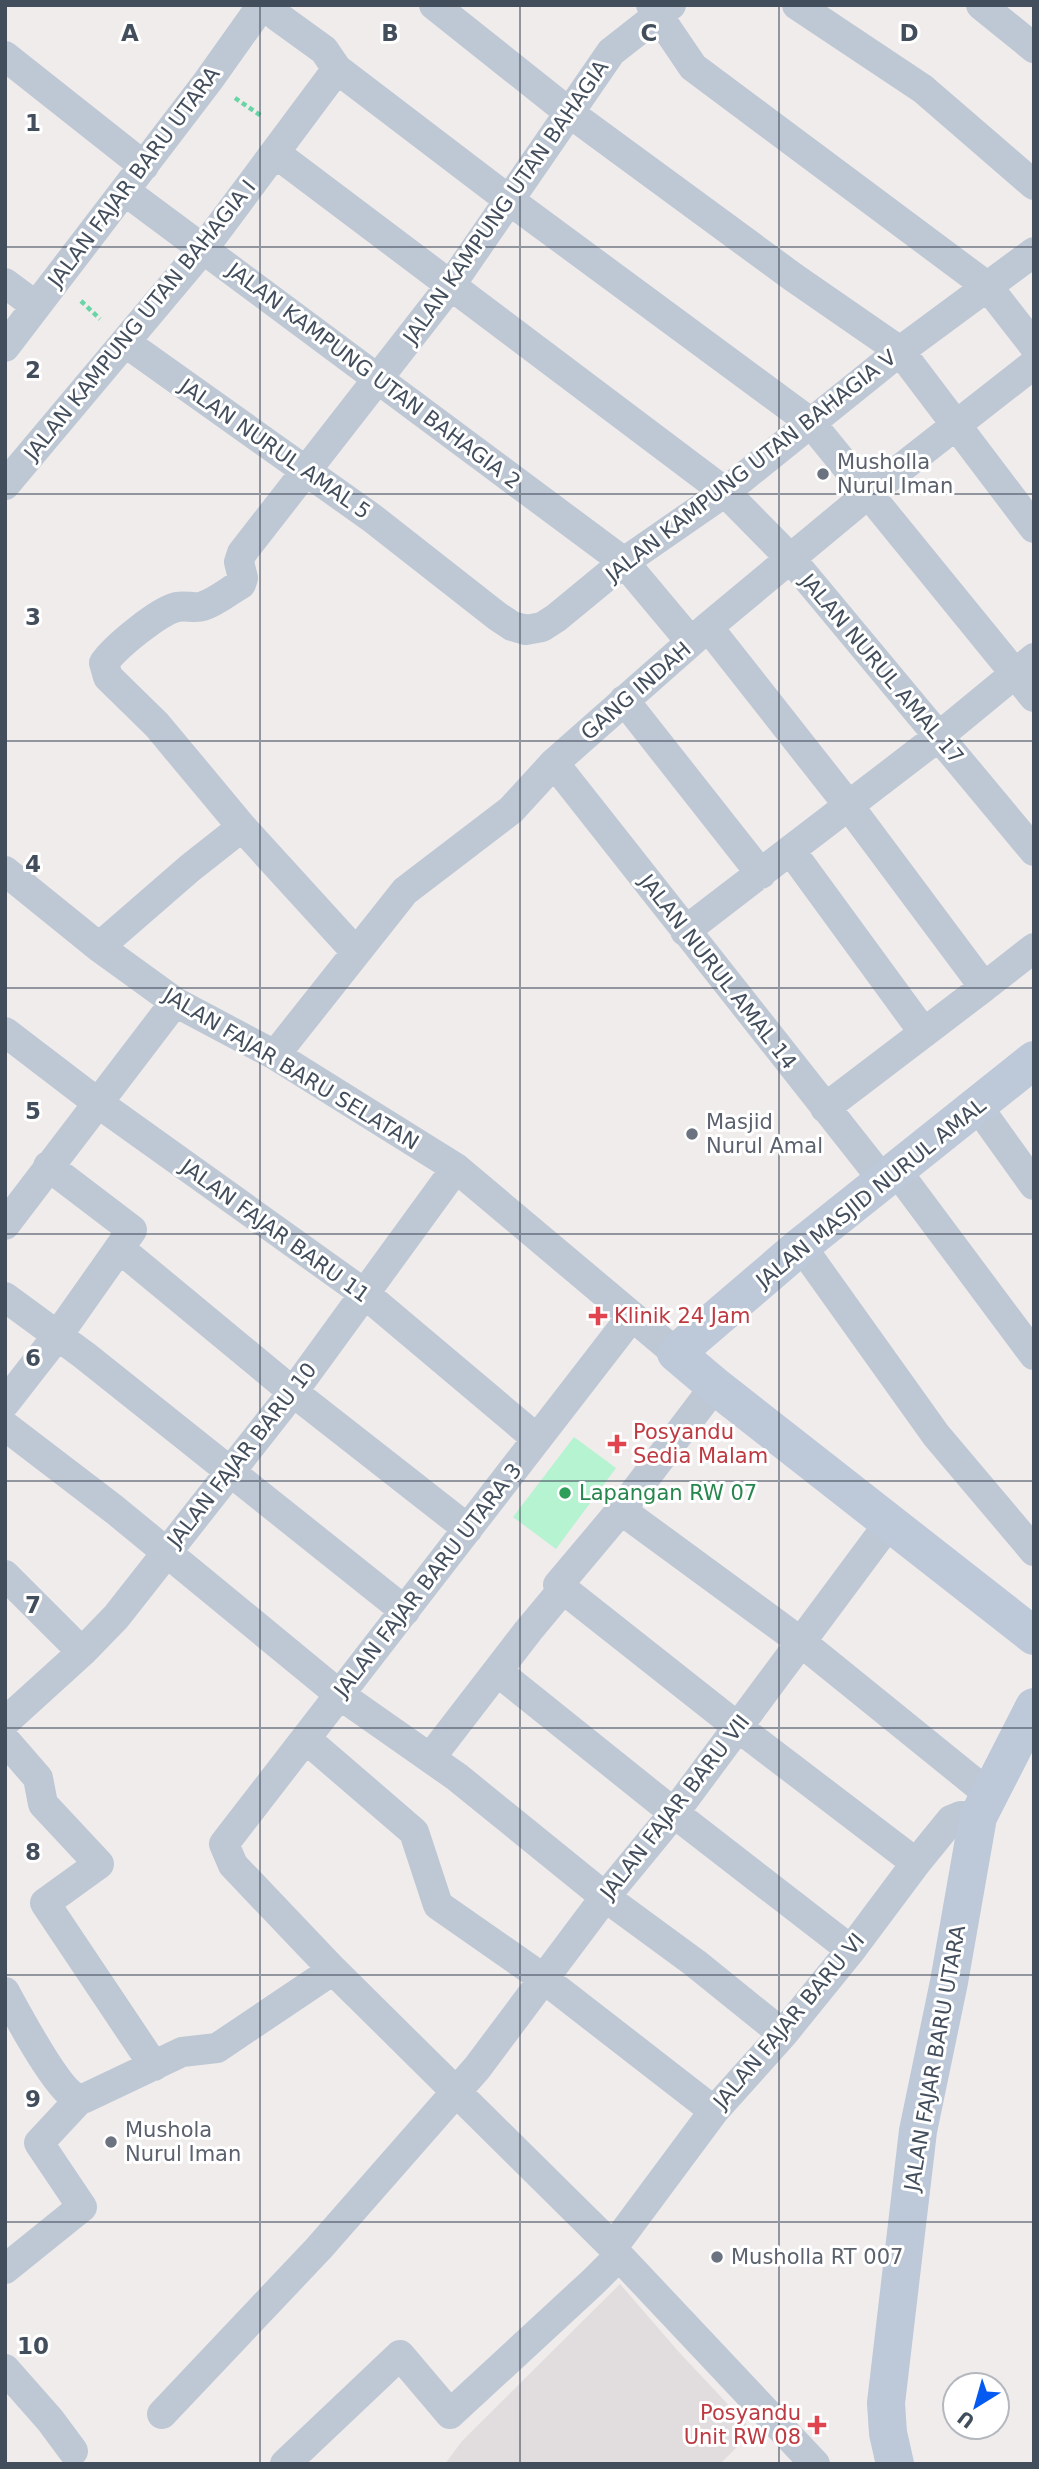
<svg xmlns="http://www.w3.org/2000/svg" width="1039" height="2469" viewBox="0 0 1039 2469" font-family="'DejaVu Sans',sans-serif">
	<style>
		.education { fill: #e1ddde }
		.green { fill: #b5f3d1 }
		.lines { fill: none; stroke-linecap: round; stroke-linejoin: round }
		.path { stroke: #69d5a7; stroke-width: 4.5; stroke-dasharray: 5 3.5; stroke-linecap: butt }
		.street { stroke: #bec8d4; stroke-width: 30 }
		.secondary { stroke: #bdc8d8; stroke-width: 38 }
		.grid { fill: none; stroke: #434e5c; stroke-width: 2; stroke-opacity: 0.55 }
		.worship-dot { fill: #6b7280; stroke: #fff; stroke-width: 2.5 }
		.health-dot { fill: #e0444e; stroke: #fff; stroke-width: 2.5 }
		.leisure-dot { fill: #2e9e5b; stroke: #fff; stroke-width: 2.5 }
		.labels { text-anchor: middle; stroke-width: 6; stroke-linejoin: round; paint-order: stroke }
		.street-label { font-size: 21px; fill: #434e5c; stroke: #fff }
		.worship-label { font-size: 21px; fill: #5b616d; stroke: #fff; text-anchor: start }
		.health-label { font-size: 21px; fill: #be3a42; stroke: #fff; text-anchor: start }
		.leisure-label { font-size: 21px; fill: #27864d; stroke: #fff; text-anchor: start }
		.grid-label { font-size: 23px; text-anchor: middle; font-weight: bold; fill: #434e5c; stroke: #fff; stroke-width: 6; stroke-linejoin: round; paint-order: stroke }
	</style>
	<rect width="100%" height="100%" fill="#f0ecec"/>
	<path class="education" d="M620,2284L678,2351L753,2431L720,2464H445L462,2441Z"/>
	<path class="green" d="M574,1437L616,1468L556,1549L513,1517Z"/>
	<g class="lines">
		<path class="path" d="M235,98L263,117
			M81,301L100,319"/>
		<path class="street" d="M434,5L571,114L793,277L900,351L1034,528
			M651,5L693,67L988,287L1034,346
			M797,5L923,89L1034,185
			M981,5L1034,48
			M277,16L324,50L337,69L509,200L810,422L1034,697
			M5,56L144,166
			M273,155L287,162L725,492L791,559L1034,851
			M125,191L624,562L691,642
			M5,283L36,306
			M126,343L372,518L497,616L512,626L526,630L542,627L556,618L624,562L725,492L900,351L1034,252
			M5,347L208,81L262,5
			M5,485L203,249L337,69
			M708,627L849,806L984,987L825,1108
			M624,700L761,874
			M554,763L883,1180
			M791,851L924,1033
			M5,871L99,947L175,1002L275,1055L456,1168L676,1353
			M685,931L938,737L1034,658
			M99,947L190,868L242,827
			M356,952L242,827L157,725L108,677L104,663C115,647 159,611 177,607C186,605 195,609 203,606C216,602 229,591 241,584L243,578L239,562L242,553L450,286L611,52L671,5
			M984,987L1034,948
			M5,1032L98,1103L365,1294L537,1439
			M275,1055L405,891L511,810L554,763L708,627L868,494L1034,364
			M978,1107L1034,1185
			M896,1170L1034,1355
			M5,1225L175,1002
			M801,1246L936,1435L1034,1551
			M119,1248L293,1392L468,1529
			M5,1297L84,1355L405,1611
			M632,1316L224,1844L233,1865L333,1970L613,2247L619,2256L815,2464
			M715,1386L621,1510L558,1585L739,1728L916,1863
			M5,1403L58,1335L132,1230L48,1166
			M5,1426L115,1510L340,1695L457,1777L605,1897L695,1963L783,2034
			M621,1510L801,1642L990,1795
			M5,1575L82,1652
			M498,1672L674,1813L851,1950
			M5,1722L82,1652L116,1617L293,1392L456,1168
			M306,1739L414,1832L438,1905L544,1979L714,2111
			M5,1740L38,1778L43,1804L99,1864L45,1903L154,2066
			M431,1757L528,1631L563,1589
			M5,1992C17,2014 56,2087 75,2097C79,2100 80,2099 85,2098L182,2052L217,2048L333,1970
			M613,2247L714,2111L783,2034L851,1950L916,1863L951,1820L961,1816L978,1817
			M5,2269L82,2207L39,2143L80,2099
			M5,2369L50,2420L73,2451
			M162,2414L319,2248L477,2068L605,1897L674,1813L890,1522
			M285,2464L400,2355L450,2414L593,2282L619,2256"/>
		<path class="secondary" d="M1034,1060L801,1246L676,1353L715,1386L1034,1636
			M895,2464L888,2433L886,2403L918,2131L949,1982L978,1817L1034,1707"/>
	</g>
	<path class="grid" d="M260,5V2464M520,5V2464M779,5V2464M5,247H1034M5,494H1034M5,741H1034M5,988H1034M5,1234H1034M5,1481H1034M5,1728H1034M5,1975H1034M5,2222H1034"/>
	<g class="worship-dot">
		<circle cx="823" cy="474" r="7"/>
		<circle cx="692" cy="1134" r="7"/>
		<circle cx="111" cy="2142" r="7"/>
		<circle cx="717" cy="2257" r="7"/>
	</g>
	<g class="health-dot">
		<path d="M594.5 1305.5h7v7h7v7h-7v7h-7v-7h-7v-7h7z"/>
		<path d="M613.5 1433.5h7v7h7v7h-7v7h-7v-7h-7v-7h7z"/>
		<path d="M813.5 2414.5h7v7h7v7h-7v7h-7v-7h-7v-7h7z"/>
	</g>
	<circle class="leisure-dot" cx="565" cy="1493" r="7"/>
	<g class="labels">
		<g class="street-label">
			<text transform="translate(134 177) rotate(-53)" y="7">JALAN FAJAR BARU UTARA</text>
			<text transform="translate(506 202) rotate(-55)" y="7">JALAN KAMPUNG UTAN BAHAGIA</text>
			<text transform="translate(140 320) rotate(-51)" y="7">JALAN KAMPUNG UTAN BAHAGIA I</text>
			<text transform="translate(374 376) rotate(37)" y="7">JALAN KAMPUNG UTAN BAHAGIA 2</text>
			<text transform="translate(275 449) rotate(35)" y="7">JALAN NURUL AMAL 5</text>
			<text transform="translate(751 466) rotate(-38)" y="7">JALAN KAMPUNG UTAN BAHAGIA V</text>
			<text transform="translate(882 669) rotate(50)" y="7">JALAN NURUL AMAL 17</text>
			<text transform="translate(636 691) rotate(-41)" y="7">GANG INDAH</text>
			<text transform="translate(718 972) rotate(52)" y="7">JALAN NURUL AMAL 14</text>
			<text transform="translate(291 1069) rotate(31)" y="7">JALAN FAJAR BARU SELATAN</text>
			<text transform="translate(871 1193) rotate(-39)" y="7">JALAN MASJID NURUL AMAL</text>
			<text transform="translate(275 1231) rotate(36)" y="7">JALAN FAJAR BARU 11</text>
			<text transform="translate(242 1455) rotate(-52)" y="7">JALAN FAJAR BARU 10</text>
			<text transform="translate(428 1580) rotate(-52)" y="7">JALAN FAJAR BARU UTARA 3</text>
			<text transform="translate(675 1807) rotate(-52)" y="7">JALAN FAJAR BARU VII</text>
			<text transform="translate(789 2021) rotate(-50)" y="7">JALAN FAJAR BARU VI</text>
			<text transform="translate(935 2058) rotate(-80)" y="7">JALAN FAJAR BARU UTARA</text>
		</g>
		<g class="worship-label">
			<text x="837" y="469">Musholla<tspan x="837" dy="24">Nurul Iman</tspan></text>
			<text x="706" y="1129">Masjid<tspan x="706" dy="24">Nurul Amal</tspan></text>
			<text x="125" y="2137">Mushola<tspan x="125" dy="24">Nurul Iman</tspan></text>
			<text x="731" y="2264">Musholla RT 007</text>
		</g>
		<g class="health-label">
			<text x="614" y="1323">Klinik 24 Jam</text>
			<text x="633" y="1439">Posyandu<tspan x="633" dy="24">Sedia Malam</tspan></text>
			<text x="801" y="2420" text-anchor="end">Posyandu<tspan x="801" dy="24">Unit RW 08</tspan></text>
		</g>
		<g class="leisure-label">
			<text x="579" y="1500">Lapangan RW 07</text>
		</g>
	</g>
	<g class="grid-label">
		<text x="130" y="41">A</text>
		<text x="390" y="41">B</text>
		<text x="649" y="41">C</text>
		<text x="909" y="41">D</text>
		<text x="33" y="131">1</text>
		<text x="33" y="378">2</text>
		<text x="33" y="625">3</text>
		<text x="33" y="872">4</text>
		<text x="33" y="1119">5</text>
		<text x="33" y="1366">6</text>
		<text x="33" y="1613">7</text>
		<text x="33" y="1860">8</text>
		<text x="33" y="2107">9</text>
		<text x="33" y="2354">10</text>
	</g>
	<rect width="1039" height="2469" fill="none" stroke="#434e5c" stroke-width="14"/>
	<g transform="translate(976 2406) rotate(217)"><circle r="33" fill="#ffffff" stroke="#b4b8be" stroke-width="2"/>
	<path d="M0-5L12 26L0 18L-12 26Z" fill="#055bf1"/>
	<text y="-10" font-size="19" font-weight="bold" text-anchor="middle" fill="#434e5c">U</text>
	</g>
</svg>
